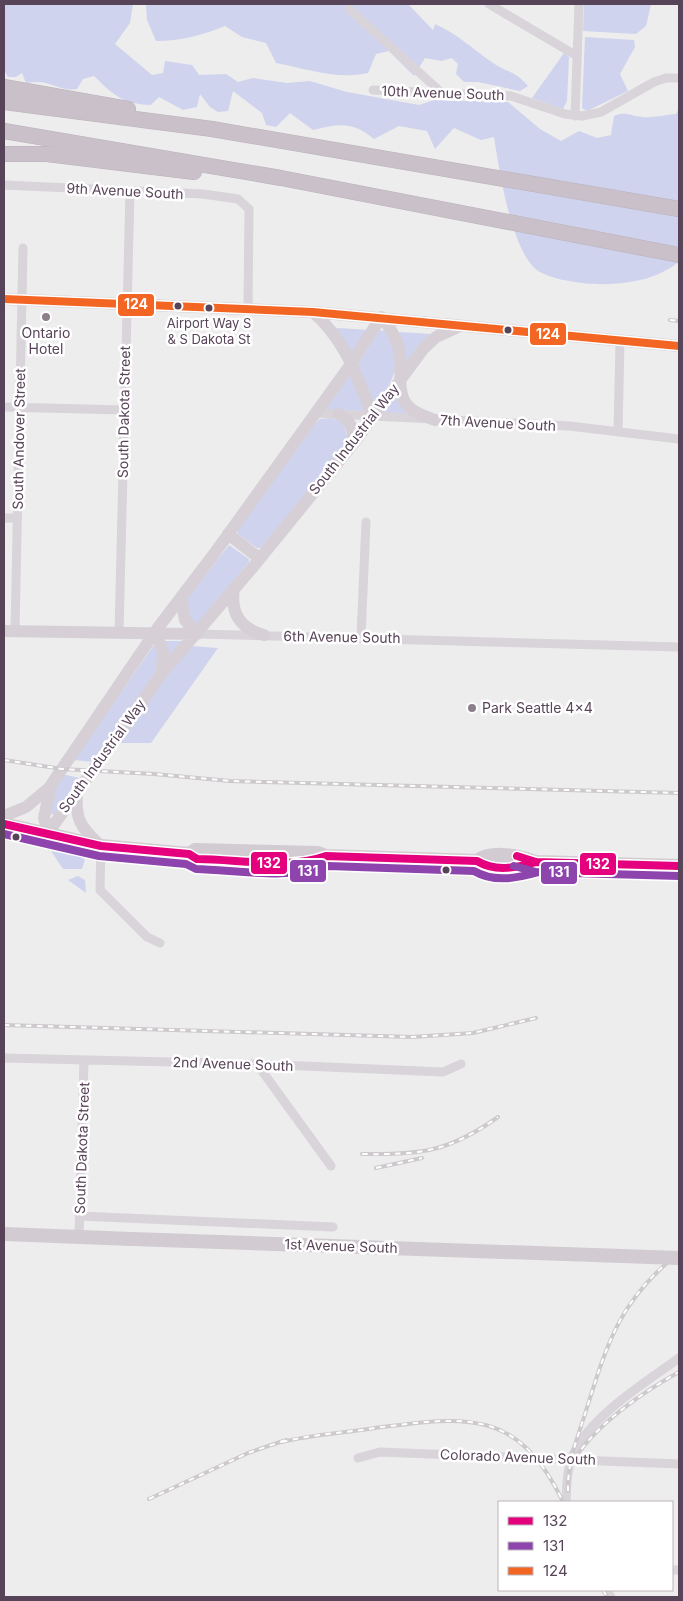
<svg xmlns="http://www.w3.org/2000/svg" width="683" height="1601" viewBox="0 0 683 1601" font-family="Inter,sans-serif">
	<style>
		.green { fill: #cfd3ed }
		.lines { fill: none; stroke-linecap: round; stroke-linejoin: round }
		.highway-casing { stroke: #bcb1bb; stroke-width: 16 }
		.street { stroke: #d8d4d9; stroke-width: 9 }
		.secondary { stroke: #d6d0d6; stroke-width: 12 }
		.primary { stroke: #d2cbd2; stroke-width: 14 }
		.highway { stroke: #c9c0c9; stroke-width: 15 }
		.rail-casing { stroke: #cdc9cd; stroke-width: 4 }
		.rail { stroke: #fff; stroke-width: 2; stroke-dasharray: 5.5; stroke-linecap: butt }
		.primary-bridge { stroke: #d2cbd2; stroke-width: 14 }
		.bus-1-casing { stroke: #fff; stroke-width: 11 }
		.bus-2-casing { stroke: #fff; stroke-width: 11 }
		.bus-3-casing { stroke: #fff; stroke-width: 11 }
		.bus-1 { stroke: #e5007d; stroke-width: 8 }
		.bus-2 { stroke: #8e44ad; stroke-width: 8 }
		.bus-3 { stroke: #f26522; stroke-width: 8 }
		.bus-dot { fill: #584458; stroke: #fff; stroke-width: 2 }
		.poi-dot { fill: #8c7f8c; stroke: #fff; stroke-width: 2 }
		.labels { text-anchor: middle; stroke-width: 5; stroke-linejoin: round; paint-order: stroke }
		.bus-label { font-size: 13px; fill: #584458; stroke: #fff }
		.street-label { font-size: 14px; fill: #584458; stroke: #fff }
		.poi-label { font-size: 14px; fill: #584458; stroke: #fff }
		.line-badge { stroke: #fff; stroke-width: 2 }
		.badge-label { font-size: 14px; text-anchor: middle; font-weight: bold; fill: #fff }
	</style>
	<rect width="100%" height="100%" fill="#ecedec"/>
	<path class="green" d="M4,4H133L130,23L115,44L152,75L163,73L165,61L192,65L199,75L226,74L238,82L253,78L287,83L310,81L347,92L419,105L434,100L508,102L540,129L561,141L579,131L597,138L611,135L614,116C625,111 631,116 642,117C653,118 665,115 676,114L679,108V262C658,278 634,283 608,284C590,285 556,281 540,272C512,257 499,168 494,137L481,140L454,128L435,149L427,131L399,126L374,139C352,121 340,124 313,130L290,113L276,127L266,125L262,113L233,91L228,111L218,112L210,107L200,94L197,107L183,110L159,97L151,105C122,104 114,95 94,76L83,79L77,89C57,92 52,78 26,83L22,73L16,77H8L4,70Z
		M146,4H408L433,30L435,24C456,33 474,50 493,63C509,74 513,69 528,86L520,91L478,82H464L456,74L458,64L452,58L441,61L425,58L414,76L389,51L376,54L368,73C337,80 307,69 276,63L266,43L242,37L225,26C202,35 181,41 156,41L147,20Z
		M584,4H651L646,26L636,34L583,31Z
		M585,37L634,40L635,47L620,74L628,91L587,111L582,108Z
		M564,53L569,57L567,101L563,109L532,98Z
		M336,328L371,330L352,359Z
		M379,330L386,331C405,363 394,381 373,408L357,366Z
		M399,332L431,334L405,367L404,348Z
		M350,372L366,411L323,410Z
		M397,392L411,414L383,413Z
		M331,418L339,421L344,425L348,439L337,459L262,548H257L238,534L237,530L313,426L320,419Z
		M229,545L249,559V562L197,625H190L185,601Z
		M163,641H182L168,659Z
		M154,645L159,652L156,672L93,762L74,760Z
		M191,646L218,648L151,743H117L171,668Z
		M62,774L79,778L54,815L49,813L51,798Z
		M51,851L81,857L85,860L82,869H63Z
		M78,876L85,880L86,893L68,880Z"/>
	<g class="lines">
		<defs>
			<path id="highway" d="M4,87L128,109
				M4,102L212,129L679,209
				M4,131L281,178L679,255
				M4,154H47L194,172"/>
		</defs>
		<use href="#highway" class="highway-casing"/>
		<path class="street" d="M489,4L577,56
			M349,9L443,94
			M373,90L511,96L565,114L582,116L601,112L654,82L666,78H679
			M575,116L579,4
			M4,185L203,194L238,199L249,209L248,310
			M4,407L124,410
			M315,413L569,426L679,439
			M618,432L620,341
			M4,518H17
			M15,631L23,248
			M119,632L130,192
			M197,634L679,647
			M361,637L366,522
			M101,846L100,890L147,937L160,943
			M4,1058L257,1064L443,1072L461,1064
			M257,1064L331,1166
			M79,1216L333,1227
			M79,1237L84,1060
			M358,1458L380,1452L679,1464
			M566,1502C567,1488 566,1474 571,1460C585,1419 645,1383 679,1358
			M672,1570H679
			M606,1590L611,1597"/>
		<path class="secondary" d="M4,299L313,312L679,346
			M313,312C346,341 357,377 373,416
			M381,317C391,328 398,340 400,355C402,370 397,388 405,402C411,412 424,416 435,420
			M338,414C351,420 354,429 353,444
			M228,534L259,558
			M234,588C230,613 240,629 264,635
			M181,599L185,620L197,634
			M4,631L197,634
			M155,632L163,651L162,673
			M77,793C75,820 81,828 101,846
			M4,816L26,807L50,787
			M48,833L162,673L253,567L353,444L424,348L436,337L458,327
			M48,833L44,818L51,785L157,629L214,554L351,364L381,317"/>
		<path class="primary" d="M4,824L101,846L189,854L196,858
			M189,854L195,850L318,853L326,856L477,861C492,873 519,868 536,862
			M238,859L314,861
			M477,861C492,850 519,856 536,862L679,866
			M4,1234L132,1239"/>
		<use href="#highway" class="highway"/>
		<defs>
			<path id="rail" d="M670,320L679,321
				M4,760L62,769L154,774L230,781L679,793
				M4,1025L412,1037L473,1033L536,1018
				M362,1154C420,1155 449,1152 498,1117
				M376,1168L422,1158
				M282,1442C313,1434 344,1433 375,1428C466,1416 518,1408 563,1502
				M575,1458C598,1423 643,1392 679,1372
				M568,1491C567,1464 577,1439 585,1414C607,1344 619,1300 679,1253
				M149,1499L248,1453L286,1440
				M603,1590L607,1597"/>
		</defs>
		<use href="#rail" class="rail-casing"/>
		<use href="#rail" class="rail"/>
		<path class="primary-bridge" d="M132,1239L679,1258"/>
		<defs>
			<path id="bus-1" d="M4,824L101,846L189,854L197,859C238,859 287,870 326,856L477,861C495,872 516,868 536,862
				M517,856L536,862L679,866"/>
			<path id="bus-2" d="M4,834L99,856L186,864L196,869C236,870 290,880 328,866L474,871C494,883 518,878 539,872
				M514,866L536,872L679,876"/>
			<path id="bus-3" d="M4,299L313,312L679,346"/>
		</defs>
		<use href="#bus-1" class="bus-1-casing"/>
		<use href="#bus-2" class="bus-2-casing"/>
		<use href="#bus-3" class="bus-3-casing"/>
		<use href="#bus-1" class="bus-1"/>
		<use href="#bus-2" class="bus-2"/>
		<use href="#bus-3" class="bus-3"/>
	</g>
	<g class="bus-dot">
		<circle cx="178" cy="306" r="4.5"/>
		<circle cx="209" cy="308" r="4.5"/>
		<circle cx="508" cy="330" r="4.5"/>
		<circle cx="16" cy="837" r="4.5"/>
		<circle cx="446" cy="870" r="4.5"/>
	</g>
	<g class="poi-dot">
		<circle cx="46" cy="317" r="5"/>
		<circle cx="472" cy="708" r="5"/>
	</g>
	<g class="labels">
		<g class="bus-label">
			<text x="209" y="328">Airport Way S<tspan x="209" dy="16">&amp; S Dakota St</tspan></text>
		</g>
		<g class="street-label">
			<text transform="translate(443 93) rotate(2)" y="5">10th Avenue South</text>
			<text transform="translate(125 191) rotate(3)" y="5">9th Avenue South</text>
			<text transform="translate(124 412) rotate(-89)" y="5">South Dakota Street</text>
			<text transform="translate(498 423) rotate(3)" y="5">7th Avenue South</text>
			<text transform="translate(19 439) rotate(-89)" y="5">South Andover Street</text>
			<text transform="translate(354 439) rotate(-52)" y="5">South Industrial Way</text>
			<text transform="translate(342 637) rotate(1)" y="5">6th Avenue South</text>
			<text transform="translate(102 756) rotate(-54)" y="5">South Industrial Way</text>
			<text transform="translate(233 1064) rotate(2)" y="5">2nd Avenue South</text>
			<text transform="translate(82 1148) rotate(-88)" y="5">South Dakota Street</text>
			<text transform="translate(341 1246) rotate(2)" y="5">1st Avenue South</text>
			<text transform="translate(518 1457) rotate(2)" y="5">Colorado Avenue South</text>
		</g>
		<g class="poi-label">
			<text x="46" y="338">Ontario<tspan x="46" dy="16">Hotel</tspan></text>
			<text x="482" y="713" text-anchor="start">Park Seattle 4x4</text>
		</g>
	</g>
	<g class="line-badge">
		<rect x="117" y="293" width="38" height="24" rx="5" fill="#f26522"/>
		<rect x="529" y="322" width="38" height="24" rx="5" fill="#f26522"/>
		<rect x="250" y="851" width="38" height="24" rx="5" fill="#e5007d"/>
		<rect x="579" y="852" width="38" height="24" rx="5" fill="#e5007d"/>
		<rect x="289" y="859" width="38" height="24" rx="5" fill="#8e44ad"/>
		<rect x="540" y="861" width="38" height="24" rx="5" fill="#8e44ad"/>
	</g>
	<g class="badge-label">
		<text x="136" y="309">124</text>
		<text x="548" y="339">124</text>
		<text x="269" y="868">132</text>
		<text x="598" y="869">132</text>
		<text x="308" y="876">131</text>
		<text x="559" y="877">131</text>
	</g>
	<rect width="683" height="1601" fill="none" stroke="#584458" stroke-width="10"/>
	<rect x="498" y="1501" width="175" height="90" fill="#ffffff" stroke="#bcb4bc"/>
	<rect x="508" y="1517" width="25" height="8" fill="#e5007d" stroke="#bcb4bc"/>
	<text x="543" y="1526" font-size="15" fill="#584458">132</text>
	<rect x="508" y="1542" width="25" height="8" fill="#8e44ad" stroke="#bcb4bc"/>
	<text x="543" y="1551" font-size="15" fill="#584458">131</text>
	<rect x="508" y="1567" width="25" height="8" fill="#f26522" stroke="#bcb4bc"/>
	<text x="543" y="1576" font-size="15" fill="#584458">124</text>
</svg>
